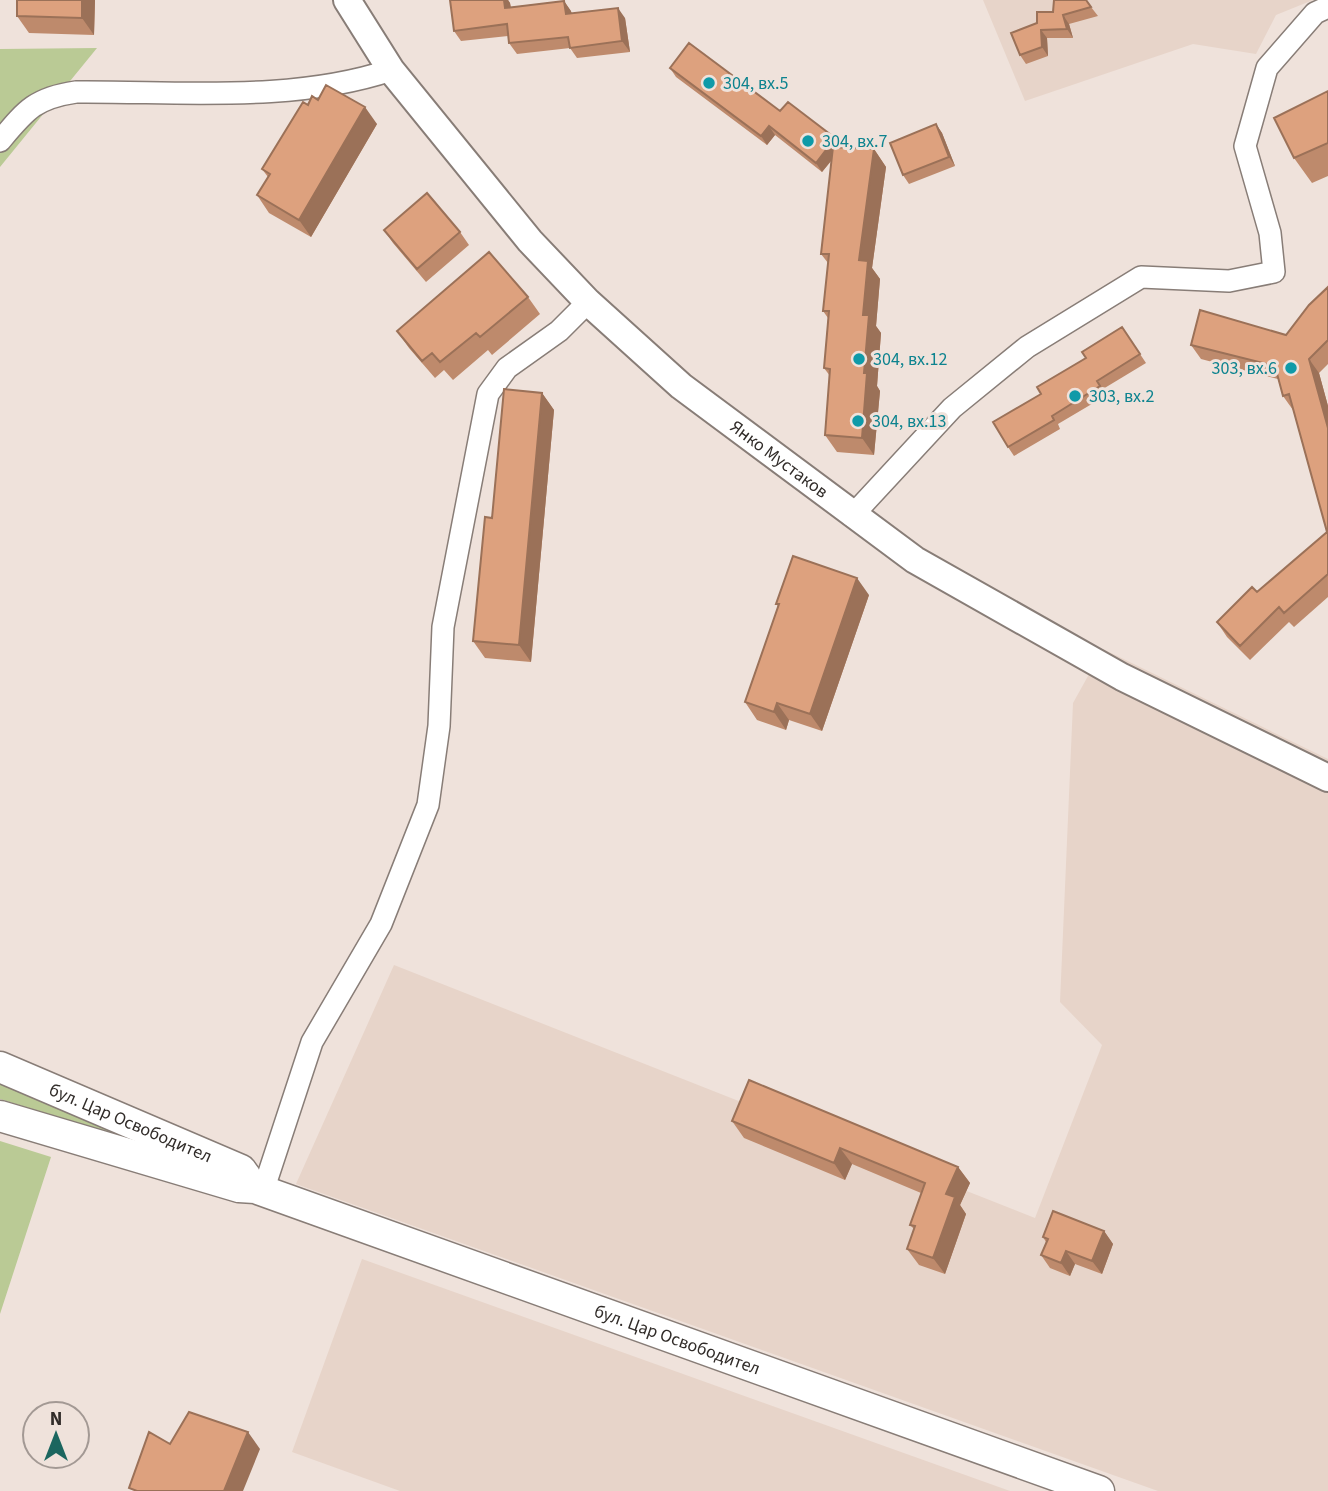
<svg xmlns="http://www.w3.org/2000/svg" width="1328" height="1491" viewBox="0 0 1328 1491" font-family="'Source Sans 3',sans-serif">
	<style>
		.built { fill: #e7d4c9 }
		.green { fill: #baca95 }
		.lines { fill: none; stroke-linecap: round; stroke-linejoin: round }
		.minor-casing { stroke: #887d77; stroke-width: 24 }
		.tertiary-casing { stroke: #887d77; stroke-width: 30 }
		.secondary-casing { stroke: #887d77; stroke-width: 33 }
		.minor { stroke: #fff; stroke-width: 21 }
		.tertiary { stroke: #fff; stroke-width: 26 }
		.secondary { stroke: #fff; stroke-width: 30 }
		.wall { fill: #be8a6c }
		.shaded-wall { fill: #9b7158 }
		.building { fill: #dda17e; stroke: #9b7158; stroke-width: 2 }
		.culture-dot { fill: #0f9aa8; stroke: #efe2db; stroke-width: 2.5 }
		.labels { text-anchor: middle; stroke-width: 6; stroke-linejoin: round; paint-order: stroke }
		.culture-label { font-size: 18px; fill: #0d838f; stroke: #efe2db; text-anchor: start }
		.street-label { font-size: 18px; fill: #312c29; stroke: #efe2db }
	</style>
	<rect width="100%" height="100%" fill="#efe2db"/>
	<path class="built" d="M983,0H1313L1276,15L1256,54L1193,44L1025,101Z
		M1103,649L1328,759V1491H1158L296,1184L394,965L1035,1218L1102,1045L1060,1002L1073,703Z
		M362,1259L1010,1491H400L292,1452Z"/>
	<path class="green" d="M97,48L0,167V49Z
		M0,1081L138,1142L0,1099Z
		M0,1141L51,1157L0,1314Z"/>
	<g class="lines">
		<defs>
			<path id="minor" d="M0,141C26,110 35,98 76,92C179,91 292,103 391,70
				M852,516L952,408L1027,347L1141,277L1229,281L1274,272L1270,233L1245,146L1267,68L1315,13L1328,7
				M263,1191L312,1042L381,924L428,805L439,726L443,627L488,394L507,368L559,331L588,302"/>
			<g id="tertiary">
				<path id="s1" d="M347,0L391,70L530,241L588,302L681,386L915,560L1122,677L1328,778"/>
			</g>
			<g id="secondary">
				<path id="s2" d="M0,1067L241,1170L246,1177"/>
				<path id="s3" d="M0,1116L239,1187L255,1188L1099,1491"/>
			</g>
		</defs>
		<use href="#minor" class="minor-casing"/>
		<use href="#tertiary" class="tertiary-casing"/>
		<use href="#secondary" class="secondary-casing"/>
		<use href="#minor" class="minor"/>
		<use href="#tertiary" class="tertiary"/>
		<use href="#secondary" class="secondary"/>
	</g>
	<path class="wall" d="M95,0L94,35L29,33L17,16Z
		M450,0H508L510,3L511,7L564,1L572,13L625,18L630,52L577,58L570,48L517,54L509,43L508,36L461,41L454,31Z
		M1091,7L1098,16L1069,24L1073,38H1047L1048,56L1026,64L1020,55L1037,23L1053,12Z
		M670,68L780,111L841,148L874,149L886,167L872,268L880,279L876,326L881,333L877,386L880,391L874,455L837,452L825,435L830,376L824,368L828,318L823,311L828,263L821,254L832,160L822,172L775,135L767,145L676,77Z
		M1328,91V176L1312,183L1294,158Z
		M318,100L377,124L311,237L269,213L257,195L268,177L262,169L308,105Z
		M936,124L942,133L955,166L909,184L903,175Z
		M384,230L460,232L469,245L426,282L393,243Z
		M1328,287V364L1319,373L1328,406V597L1294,627L1289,622L1250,660L1227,637L1217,622L1257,592L1327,532L1293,410L1283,396L1278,379L1201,359L1191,345L1286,335Z
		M528,297L540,314L492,355L488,350L453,380L444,370L435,378L409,348L397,331Z
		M1122,327L1146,363L1103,389L1107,395L1058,424L1060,429L1014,456L1008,447L1041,394Z
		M542,393L554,410L531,662L485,658L473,641L492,518Z
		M869,595L822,731L789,720L786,730L757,720L745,702L778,606L776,604Z
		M732,1121L958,1167L970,1183L960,1205L966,1214L945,1274L919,1265L907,1249L914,1229L910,1225L921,1193L852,1164L845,1180L744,1138Z
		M1104,1231L1113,1244L1102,1274L1075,1264L1070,1276L1050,1268L1041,1255L1046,1242L1043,1237Z"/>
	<path class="shaded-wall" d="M82,0H95L94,35L82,18Z
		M504,0H508L510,3L512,18L505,8Z
		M564,1L571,11L573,24L566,14Z
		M618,8L625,18L630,52L622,41Z
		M1063,15L1069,24L1073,38L1067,29Z
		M1041,30L1047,38L1048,56L1042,47Z
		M365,107L377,124L311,237L299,220Z
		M936,124L942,133L955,166L949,157Z
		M769,126L775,135L767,145L761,136Z
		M835,138L842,147L822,172L816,163Z
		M874,149L886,167L872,268L880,279L876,326L881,333L877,386L880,391L874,455L862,438L864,373L863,315L859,260Z
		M1309,359L1319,373L1328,406V428Z
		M542,393L554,410L531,662L519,645Z
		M857,578L869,595L822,731L810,714Z
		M777,703L789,720L786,730L774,712Z
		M840,1148L852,1164L845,1180L834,1163Z
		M958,1167L970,1183L960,1205L966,1214L945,1274L933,1258L946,1194Z
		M1104,1231L1113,1244L1102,1274L1092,1261Z
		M1066,1251L1075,1264L1070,1276L1061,1263Z
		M248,1432L260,1449L243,1491H224Z"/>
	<path class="building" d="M17,0H82V18L17,16Z
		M450,0H504L505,8L564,1L566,14L618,8L622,41L570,48L568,37L509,43L507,24L454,31Z
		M1054,0H1086L1091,7L1063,15L1067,29L1041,30L1042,47L1020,55L1011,33L1037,23V12H1053Z
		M689,43L780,111L788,102L835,138L816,163L769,126L761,136L670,68Z
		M326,85L365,107L299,220L257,195L270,174L262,169L303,102L308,105L312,96L318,100Z
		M1328,91V143L1294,158L1274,118Z
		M936,124L949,157L903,175L890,143Z
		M833,147L874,149L859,260L868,261L863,315H869L864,373H867L862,438L825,435L830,369L824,368L829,311H823L829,254H821Z
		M427,193L460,232L417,269L384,230Z
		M489,252L528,297L480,337L476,333L440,362L432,353L422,361L397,331Z
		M1328,287V340L1309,359L1328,428V574L1284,613L1279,607L1240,646L1217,622L1252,587L1257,592L1327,532L1289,394L1283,396L1275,366L1191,345L1200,310L1286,335L1309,305Z
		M1122,327L1140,354L1097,381L1100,386L1052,416L1054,420L1008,447L993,422L1041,394L1037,387L1086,358L1082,352Z
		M504,389L542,393L519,645L473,641L485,517L492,518Z
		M793,556L857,578L810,714L777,703L774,712L745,702L779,604H776Z
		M749,1080L958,1167L946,1194L955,1197L933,1258L907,1249L915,1226L910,1225L925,1183L840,1148L834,1163L732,1121Z
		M1053,1211L1104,1231L1092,1261L1066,1251L1061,1263L1041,1255L1048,1239L1043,1237Z
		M189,1412L248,1432L224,1491H137L129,1488L149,1432L170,1444Z"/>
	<g class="culture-dot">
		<circle cx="709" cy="83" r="7"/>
		<circle cx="808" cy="141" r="7"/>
		<circle cx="859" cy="359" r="7"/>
		<circle cx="1291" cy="368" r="7"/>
		<circle cx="1075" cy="396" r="7"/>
		<circle cx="858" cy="421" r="7"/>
	</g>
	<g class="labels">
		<g class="culture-label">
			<text x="723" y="89">304, вх.5</text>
			<text x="822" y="147">304, вх.7</text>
			<text x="873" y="365">304, вх.12</text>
			<text x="1277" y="374" text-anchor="end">303, вх.6</text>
			<text x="1089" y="402">303, вх.2</text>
			<text x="872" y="427">304, вх.13</text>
		</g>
		<g class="street-label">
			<text dy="6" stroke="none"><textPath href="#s1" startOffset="635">Янко Мустаков</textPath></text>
			<text dy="6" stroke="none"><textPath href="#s2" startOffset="142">бул. Цар Освободител</textPath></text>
			<text dy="6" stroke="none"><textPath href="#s3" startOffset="714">бул. Цар Освободител</textPath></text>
		</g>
	</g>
	<g transform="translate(56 1435)"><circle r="33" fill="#efe2db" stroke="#a39994" stroke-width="2"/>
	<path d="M0-5L12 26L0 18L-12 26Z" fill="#1b665f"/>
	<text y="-10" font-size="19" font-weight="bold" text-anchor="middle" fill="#312c29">N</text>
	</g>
</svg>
